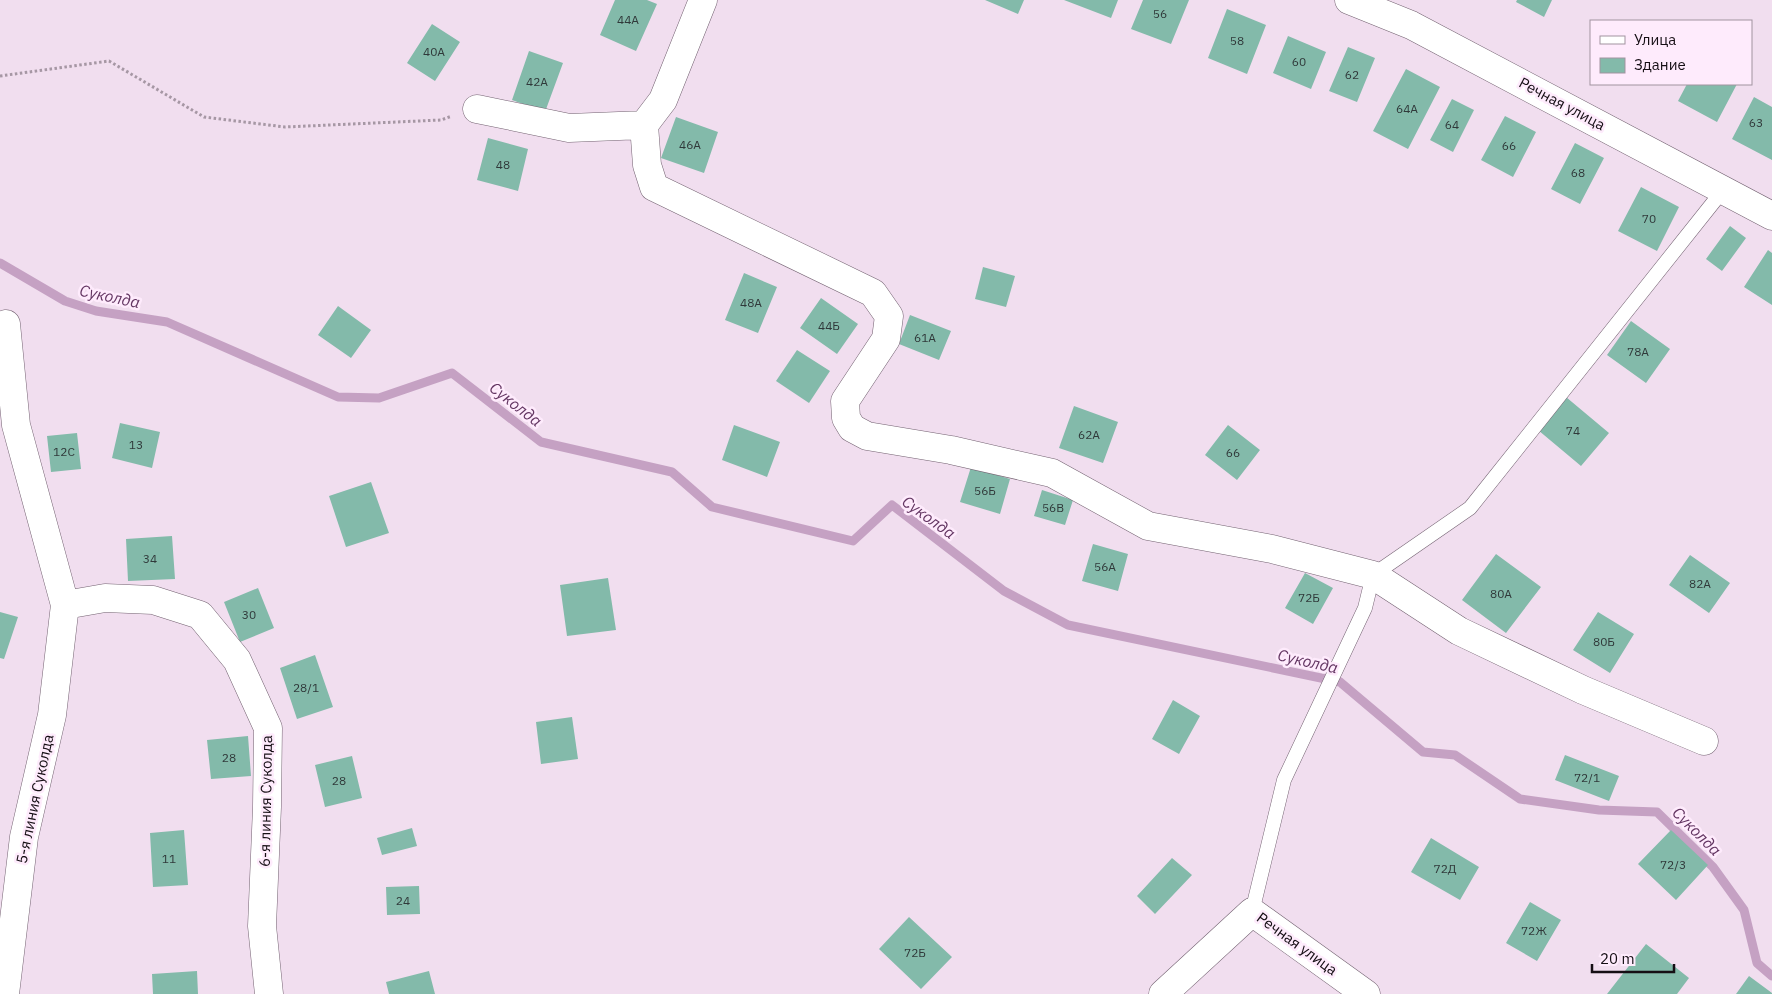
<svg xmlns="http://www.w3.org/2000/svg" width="1772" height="994" viewBox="0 0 1772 994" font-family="'IBM Plex Sans',sans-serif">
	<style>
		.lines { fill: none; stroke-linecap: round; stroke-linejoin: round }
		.stream { stroke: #c5a1c3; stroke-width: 9 }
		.building { fill: #83baaa }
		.lane-casing { stroke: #736271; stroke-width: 15 }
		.street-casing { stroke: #736271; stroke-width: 29 }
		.path { stroke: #a697a4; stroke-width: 3; stroke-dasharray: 2.5 2.5; stroke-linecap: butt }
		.lane { stroke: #fff; stroke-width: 14 }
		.street { stroke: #fff; stroke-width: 28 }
		.labels { text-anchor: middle; stroke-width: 5; stroke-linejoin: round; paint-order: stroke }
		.number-label { font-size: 12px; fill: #30393a }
		.street-label { font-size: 15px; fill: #150e14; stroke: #feebfc }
		.water-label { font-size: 16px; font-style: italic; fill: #633562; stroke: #feebfc }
	</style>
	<rect width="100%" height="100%" fill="#f1deef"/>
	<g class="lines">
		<path class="stream" d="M0,263L65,301L96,311L167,322L338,397L379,398L452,373L541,442L672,472L712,507L853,541L892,505L1004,591L1068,625L1340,682L1423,752L1455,755L1520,799L1599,810L1657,812L1713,867L1744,910L1757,963L1772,976"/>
	</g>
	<path class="building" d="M615,0H647L657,4L636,51L600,35Z
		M985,0H1024L1018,14Z
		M1064,0H1118L1111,18Z
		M1143,0H1189L1171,44L1131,29Z
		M1517,0H1552L1544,17L1516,2Z
		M1227,9L1266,25L1247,74L1208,58Z
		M432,24L460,42L435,81L407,63Z
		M1288,36L1326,52L1311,89L1273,73Z
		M1348,47L1375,58L1357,102L1329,91Z
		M529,51L563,63L545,112L512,100Z
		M1406,69L1440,87L1408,149L1373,131Z
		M1687,84H1737L1717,122L1678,101Z
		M1754,97L1772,107V160L1732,139Z
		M1452,99L1474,110L1453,152L1430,140Z
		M1505,116L1536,132L1513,177L1481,160Z
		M676,117L718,132L704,173L661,158Z
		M488,138L528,149L518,191L477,180Z
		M1575,143L1604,158L1580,204L1551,189Z
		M1641,187L1679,207L1657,251L1618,231Z
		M1730,226L1746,238L1722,271L1706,259Z
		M1768,250L1772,253V305L1744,287Z
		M983,267L1015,276L1006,307L975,299Z
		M744,273L777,287L758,333L725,320Z
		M821,298L858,324L837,354L800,328Z
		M338,306L371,330L351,358L318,335Z
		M910,315L951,331L939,360L899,344Z
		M1631,321L1670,349L1646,383L1607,355Z
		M797,350L830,371L809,403L776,381Z
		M1566,397L1609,433L1581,466L1538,430Z
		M1074,406L1118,422L1103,463L1059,448Z
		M120,423L160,432L152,468L112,458Z
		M734,425L780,442L767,477L722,460Z
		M1228,425L1260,450L1237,480L1205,455Z
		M77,433L81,469L51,472L47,436Z
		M971,467L1010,479L1000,514L960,502Z
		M371,482L389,533L346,547L329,496Z
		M1042,490L1073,500L1065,525L1034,516Z
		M172,536L175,579L128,581L126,539Z
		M1093,544L1128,554L1118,591L1082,581Z
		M1496,554L1541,587L1506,633L1462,600Z
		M1690,555L1730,583L1709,613L1669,585Z
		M1305,573L1333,588L1313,624L1285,608Z
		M608,578L616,630L567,636L560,585Z
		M258,588L274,628L240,642L224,602Z
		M0,612L18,617L4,659L0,658Z
		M1598,612L1634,634L1610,673L1573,650Z
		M315,655L333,707L297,719L280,668Z
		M1173,700L1200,716L1179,754L1152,739Z
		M572,717L578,759L541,764L536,722Z
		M248,736L251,776L211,779L207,740Z
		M1565,755L1619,776L1609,801L1555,780Z
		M352,756L362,798L325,807L315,765Z
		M412,828L417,846L382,855L377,838Z
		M184,830L188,885L153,887L150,833Z
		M1671,830L1708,865L1676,900L1638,864Z
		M1431,838L1479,867L1460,900L1411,872Z
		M1172,858L1192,875L1155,914L1137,896Z
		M419,886L420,914L387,915L386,887Z
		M1530,902L1561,920L1537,961L1506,943Z
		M909,917L952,957L921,989L879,949Z
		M1646,944L1689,978L1677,994H1607Z
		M197,971L198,994H153L152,974Z
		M429,971L435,994H389L386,982Z
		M1749,976L1772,993V994H1736Z"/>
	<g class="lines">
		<defs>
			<path id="lane" d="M1252,912L1284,780L1365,608L1373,575L1470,508L1724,189"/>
			<path id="street" d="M1349,0L1411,25L1772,216
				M477,109L569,128L644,125L663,100L703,0
				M644,125L647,165L654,187L873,293L889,316L886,339L845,401L846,418L852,428L867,436L951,450L1052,473L1148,526L1272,549L1373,575L1459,631L1583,690L1704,741
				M65,605L105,598L153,600L200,615L237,660L268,728L267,807L262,926L269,994
				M5,994L24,837L52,715L65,605L16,425L6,324
				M1163,994L1252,912L1366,994"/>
		</defs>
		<use href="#lane" class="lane-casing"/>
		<use href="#street" class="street-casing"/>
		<path class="path" d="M0,76L109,61L204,117L285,127L441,120L452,116"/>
		<use href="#lane" class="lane"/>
		<use href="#street" class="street"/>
	</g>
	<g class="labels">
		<g class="number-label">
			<text x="1160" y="18">56</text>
			<text x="628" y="24">44А</text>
			<text x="1237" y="45">58</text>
			<text x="434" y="56">40А</text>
			<text x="1299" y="66">60</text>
			<text x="1352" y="79">62</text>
			<text x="537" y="86">42А</text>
			<text x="1407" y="113">64А</text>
			<text x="1756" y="127">63</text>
			<text x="1452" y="129">64</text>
			<text x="690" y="149">46А</text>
			<text x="1509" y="150">66</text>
			<text x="503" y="169">48</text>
			<text x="1578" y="177">68</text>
			<text x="1649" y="223">70</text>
			<text x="751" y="307">48А</text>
			<text x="829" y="330">44Б</text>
			<text x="925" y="342">61А</text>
			<text x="1638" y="356">78А</text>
			<text x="1573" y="435">74</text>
			<text x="1089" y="439">62А</text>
			<text x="136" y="449">13</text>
			<text x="64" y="456">12С</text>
			<text x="1233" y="457">66</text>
			<text x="985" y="495">56Б</text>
			<text x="1053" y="512">56В</text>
			<text x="150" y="563">34</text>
			<text x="1105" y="571">56А</text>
			<text x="1700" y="588">82А</text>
			<text x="1501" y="598">80А</text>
			<text x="1309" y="602">72Б</text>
			<text x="249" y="619">30</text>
			<text x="1604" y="646">80Б</text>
			<text x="306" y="692">28/1</text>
			<text x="229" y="762">28</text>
			<text x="1587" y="782">72/1</text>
			<text x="339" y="785">28</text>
			<text x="169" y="863">11</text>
			<text x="1673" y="869">72/3</text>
			<text x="1445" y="873">72Д</text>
			<text x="403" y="905">24</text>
			<text x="1534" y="935">72Ж</text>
			<text x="915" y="957">72Б</text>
		</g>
		<g class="street-label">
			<text transform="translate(1562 104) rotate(28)" y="5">Речная улица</text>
			<text transform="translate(35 799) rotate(-78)" y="5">5-я линия Суколда</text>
			<text transform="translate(266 801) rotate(-89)" y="5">6-я линия Суколда</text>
			<text transform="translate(1297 944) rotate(36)" y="5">Речная улица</text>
		</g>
		<g class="water-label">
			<text transform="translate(110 296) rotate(12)" y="6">Суколда</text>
			<text transform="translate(516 404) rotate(38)" y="6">Суколда</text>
			<text transform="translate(929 517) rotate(36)" y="6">Суколда</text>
			<text transform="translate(1308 661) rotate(13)" y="6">Суколда</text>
			<text transform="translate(1697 831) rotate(45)" y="6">Суколда</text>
		</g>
	</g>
	<rect x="1590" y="20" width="162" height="65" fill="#feebfc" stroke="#a1939f"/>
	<rect x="1600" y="36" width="25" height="8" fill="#ffffff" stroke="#a1939f"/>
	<text x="1634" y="45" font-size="15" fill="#150e14">Улица</text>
	<rect x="1600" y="58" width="25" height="15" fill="#83baaa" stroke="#a1939f"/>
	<text x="1634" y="70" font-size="15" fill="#150e14">Здание</text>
	<path d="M1592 964v8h82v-8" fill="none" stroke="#150e14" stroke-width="2.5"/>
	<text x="1600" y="964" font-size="15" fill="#150e14" stroke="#feebfc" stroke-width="4" paint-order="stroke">20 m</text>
</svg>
